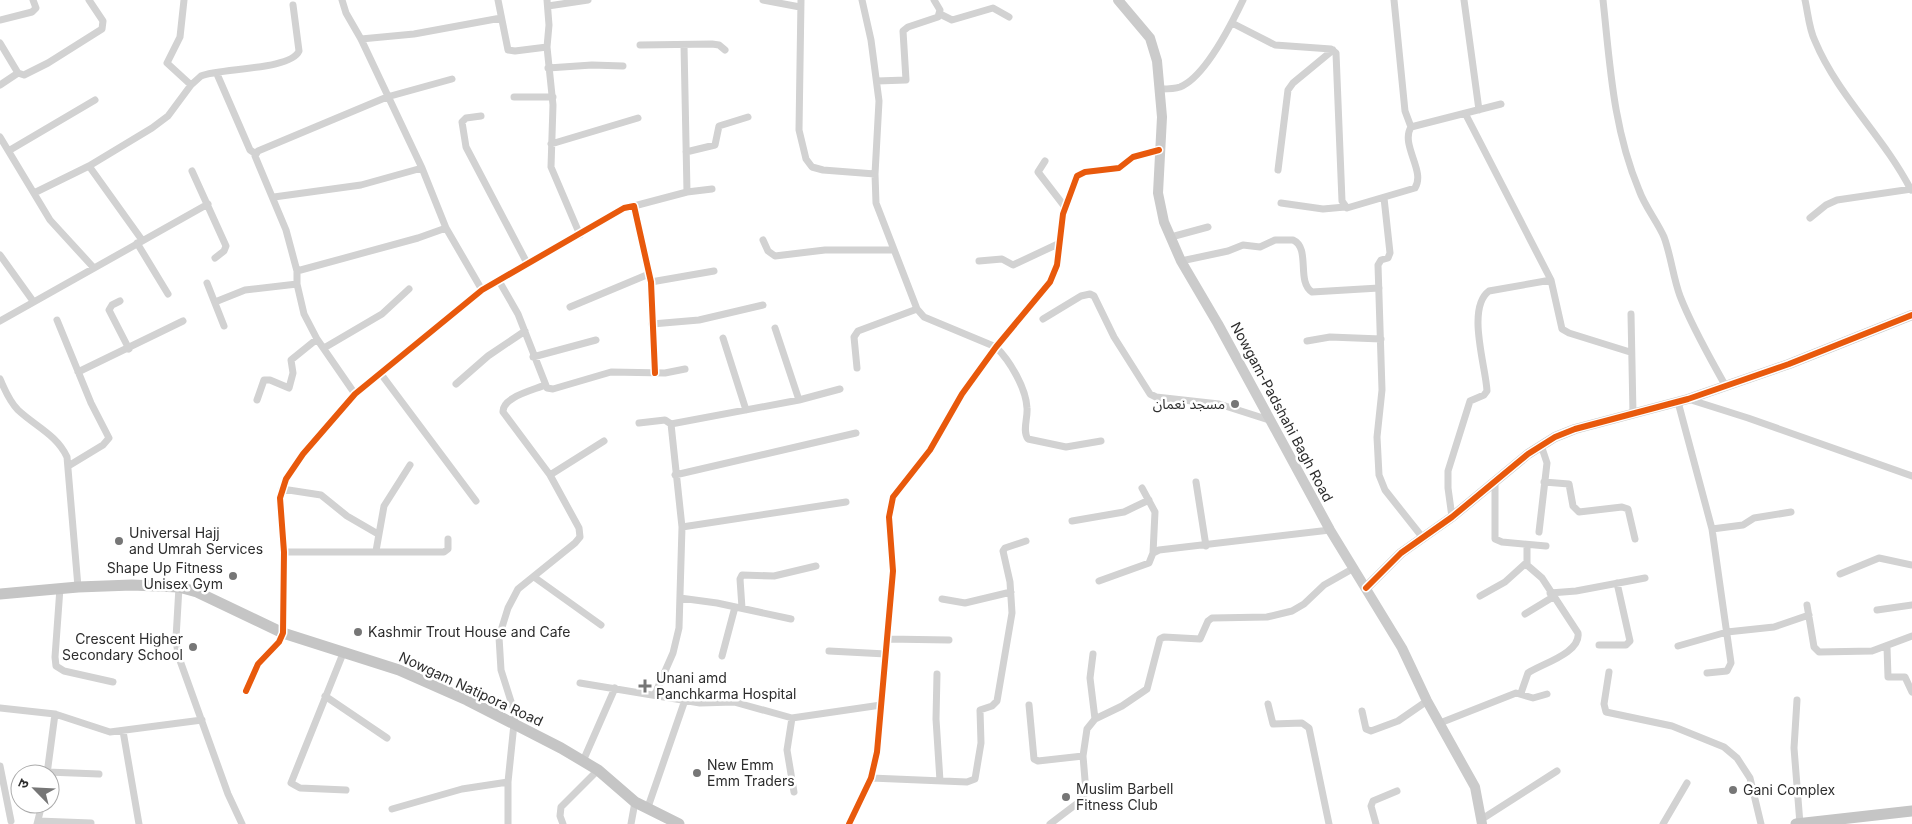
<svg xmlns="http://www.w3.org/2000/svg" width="1912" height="824" viewBox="0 0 1912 824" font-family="Inter,'Noto Sans Arabic','Noto Sans Devanagari',sans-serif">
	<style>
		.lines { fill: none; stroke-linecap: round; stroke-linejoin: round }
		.street { stroke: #d2d2d2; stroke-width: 7 }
		.secondary { stroke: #cbcbcb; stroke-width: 10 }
		.primary { stroke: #c5c5c5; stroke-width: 11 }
		.cycleway-casing { stroke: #fff; stroke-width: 9 }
		.cycleway { stroke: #e8590c; stroke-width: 6 }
		.poi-dot { fill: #767676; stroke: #fff; stroke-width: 2 }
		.labels { text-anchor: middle; stroke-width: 5; stroke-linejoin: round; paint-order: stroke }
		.poi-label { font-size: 14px; fill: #2d2d2d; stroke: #fff; text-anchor: start }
		.street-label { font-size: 14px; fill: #2d2d2d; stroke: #fff }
	</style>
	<rect width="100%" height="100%" fill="#fff"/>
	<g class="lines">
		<path class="street" d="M184,0L180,37L167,63L191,85
			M342,0L346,13L361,39L422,168L446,228L482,290
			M498,0L508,50L515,51L547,47
			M547,0L549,25L547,47L553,105L551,167L580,235
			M763,0L800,7
			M801,0L799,130L806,159L812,167L823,170L875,174
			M862,0L871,40L879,101L875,174L876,203L917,309L924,317L996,347C1010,361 1026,388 1027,408C1028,418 1022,431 1028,439L1066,447L1101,441
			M1394,0L1405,111L1411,127
			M1464,0L1479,110
			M1603,0C1610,65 1613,128 1639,190C1645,207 1657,221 1664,237C1671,256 1673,277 1680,296C1692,327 1709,356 1725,385
			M1805,0C1808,13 1809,29 1815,41C1838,96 1884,137 1911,190
			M548,6L588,0
			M940,14L952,20L993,8L1009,17
			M0,20L32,12L36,8L33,0
			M1232,23L1275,45L1331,49L1336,53L1342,201L1347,208L1415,188C1426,171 1400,145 1411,127L1501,104
			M361,39L414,34L501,18
			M0,43L18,73L24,75L48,63L102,29L103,21L89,0
			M640,45L712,44L719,45L725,50
			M684,45L687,192
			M548,68L592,65L623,66
			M217,74L250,150L256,154
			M877,81L906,80L903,31L908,27L938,17L940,10L934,0
			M0,85L18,73
			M1161,89C1167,89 1174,89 1180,87C1205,77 1232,23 1243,0
			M514,97H553
			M1466,115L1551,280L1562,329L1569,333L1630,352
			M481,116L466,118L462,122L466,147L527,263
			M0,137L50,220L93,267
			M551,144L638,118
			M10,150L95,100
			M686,152L715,145L719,126L748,117
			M1045,161L1038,172L1065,207
			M89,166L142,240
			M1278,170L1288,90L1293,83L1333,50
			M192,171L226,246L224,251L215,258
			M34,193L89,166L152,128L168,116L191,85L201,76C220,68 291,70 299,51L293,5
			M274,197L361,185L422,168
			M1384,198L1390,253L1388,258L1381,260L1378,265L1382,390L1377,437L1379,475L1385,490L1423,538
			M1281,203L1323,209L1345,207
			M634,206L687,192L712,189
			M1810,218L1826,205L1837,200L1912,189
			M1171,237L1208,227
			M763,240L768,251L775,256L825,250H894
			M137,243L168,294
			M0,255L33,301
			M979,261L1002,259L1013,265L1060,243
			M1181,261L1228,251L1243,245L1260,247L1275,240H1293C1311,248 1296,282 1312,292L1379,288
			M297,271L418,238L446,228
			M499,281L518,314L547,388L553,389L611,372L665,373L685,369
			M651,282L714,271
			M207,283L224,326
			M120,301L112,305L109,310L129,349
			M215,302L245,290L297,284
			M570,307L649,274
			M1631,314L1633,414
			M1043,319L1081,296L1090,294L1094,296L1114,337L1150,394L1156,397L1219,404L1272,421
			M57,320L91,403L109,438L103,445L70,465
			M0,321L208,204
			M652,324L699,320L763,305
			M775,328L799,400
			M723,338L746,410
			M1307,341L1330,337L1381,339
			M324,348L382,314L409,289
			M533,357L596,340
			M857,368L854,337L858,331L917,309
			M78,372L183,321
			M381,374L476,501
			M0,379C5,390 9,401 18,410C35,426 57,435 67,457L78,587
			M456,384L488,356L525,331
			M355,394L317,339L304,314L297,284V271L286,230L255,156L258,151L387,97L452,79
			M1688,399L1748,418L1912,476
			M257,400L264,380H270L289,388L293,373L291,360L317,339
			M1678,402L1712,529L1731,663L1727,671L1707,673
			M639,423L665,420L671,424L682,527L679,628L673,653L655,694
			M671,424L799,400L840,389
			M550,475L604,441
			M675,475L856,433
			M1495,481V539L1502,542L1546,546
			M1196,482L1206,546
			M1544,482L1569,484L1573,506L1579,512L1622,507L1628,509L1635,539
			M1142,488L1155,512L1153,553
			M282,489L321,495L347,516L378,534
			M1452,517L1448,488V471L1470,401L1484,395L1487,391C1486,367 1466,308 1489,291L1551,280
			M1072,521L1124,512L1149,500
			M682,527L846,502
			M1712,529L1743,525L1754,518L1791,512
			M1539,532L1547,463L1541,445
			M376,551L384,506L410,465
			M284,552H444L448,549V539
			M1840,574L1879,558L1912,565
			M534,577L601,625
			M1099,581L1149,563L1153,553L1159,550L1330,530
			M179,587L176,638L178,655L228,794L242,824
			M60,588L55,657L56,666L64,671L113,682
			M1550,593L1576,591L1645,578
			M1480,596L1505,582L1527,562
			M680,598L717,603L791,619
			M942,599L965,603L1011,592
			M1807,605L1814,647L1819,652L1872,651L1912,636
			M742,608L740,579L742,575L774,576L816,566
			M1877,610L1912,605
			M1525,614L1553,597
			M887,639L949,640
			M1599,645H1626L1630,641L1617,583
			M1678,646L1727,632L1774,627L1809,615
			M1887,647L1888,677H1905L1912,692
			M344,651L291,783L300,788L346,790
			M829,651L886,654
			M1093,654L1090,678L1095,719
			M722,656L735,607
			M1609,672L1604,704L1606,712L1672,726L1724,747L1737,758L1750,778L1761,824
			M937,674L936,719L940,781
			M580,683L700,703L734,702L792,718L881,705
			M246,691L258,664L279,642L283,633L284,552L280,498L286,479L303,454L355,394L482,290L624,208L634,206L651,282L655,373
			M1521,693L1528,673C1541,664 1581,653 1578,633L1542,578L1527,565V545
			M325,696L387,738
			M1797,700L1794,748L1800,824
			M1268,704L1273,724L1302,723L1309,728L1329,824
			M1029,705L1034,759L1038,761L1083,756
			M0,708L55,714L110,732L202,720
			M1362,711L1366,729L1371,731L1398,721L1427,701
			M792,718L787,750L794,792
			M1440,723L1516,693L1533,698L1547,694
			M123,731L139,824
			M583,761L615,688
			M0,766L11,821
			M47,772L99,774
			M47,774L55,714
			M871,778L967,782L975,779L981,743L980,710L992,706L997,701L1012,613L1010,582L1003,551L1005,548L1026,541
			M648,807L685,700
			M392,809L462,789L508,782
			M1482,819L1557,771
			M38,821L91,823
			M37,824L42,804
			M508,824V782L515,714L501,670L499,637L508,608L518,589L575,543L580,537L579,528L550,475L503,412C502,397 534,390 545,385
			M563,824L560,816L561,807L598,770
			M631,824L635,802
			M849,824L871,778L877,752L893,571L889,517L893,497L930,450L962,394L996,347L1050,282L1057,265L1063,214L1077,176L1085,172L1119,168L1133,157L1159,150
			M1050,824L1079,802L1086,792L1083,756L1087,729L1095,719L1122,706L1147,689L1160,639L1164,637L1200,639L1208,621L1212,618L1267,617L1292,611L1304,604L1324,585L1354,568
			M1376,824L1371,806L1373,801L1397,791
			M1663,824L1687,783"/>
		<path class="secondary" d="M1118,0L1150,38L1157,61L1162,117L1158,193L1164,222L1181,261L1218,324L1330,530L1402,648L1427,701L1475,787L1482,824
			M1366,588L1401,553L1452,517L1528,454L1555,437L1575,429L1688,399L1789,364L1912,315"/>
		<path class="primary" d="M0,594L78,587L132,585L179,587L197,592L283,633L399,670L467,700L561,748L598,770L635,802L679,824
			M1796,824L1912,811"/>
		<defs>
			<path id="cycleway" d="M1366,588L1401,553L1452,517L1528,454L1555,437L1575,429L1688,399L1789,364L1912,315
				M246,691L258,664L279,642L283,633L284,552L280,498L286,479L303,454L355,394L482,290L624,208L634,206L651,282L655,373
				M849,824L871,778L877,752L893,571L889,517L893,497L930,450L962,394L996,347L1050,282L1057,265L1063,214L1077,176L1085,172L1119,168L1133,157L1159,150"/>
		</defs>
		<use href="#cycleway" class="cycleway-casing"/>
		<use href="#cycleway" class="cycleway"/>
	</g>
	<g class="poi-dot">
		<circle cx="1235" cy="404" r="5"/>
		<circle cx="119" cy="541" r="5"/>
		<circle cx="233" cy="576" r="5"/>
		<circle cx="358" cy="632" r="5"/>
		<circle cx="193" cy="647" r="5"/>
		<path d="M642.5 678.5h5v5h5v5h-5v5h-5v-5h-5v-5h5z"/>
		<circle cx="697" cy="773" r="5"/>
		<circle cx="1733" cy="790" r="5"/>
		<circle cx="1066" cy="797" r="5"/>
	</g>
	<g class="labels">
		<g class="poi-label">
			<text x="1225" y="409" text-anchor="end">مسجد نعمان</text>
			<text x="129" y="538">Universal Hajj<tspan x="129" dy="16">and Umrah Services</tspan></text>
			<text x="223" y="573" text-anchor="end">Shape Up Fitness<tspan x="223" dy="16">Unisex Gym</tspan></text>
			<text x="368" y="637">Kashmir Trout House and Cafe</text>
			<text x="183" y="644" text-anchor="end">Crescent Higher<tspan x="183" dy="16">Secondary School</tspan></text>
			<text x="656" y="683">Unani amd<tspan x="656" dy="16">Panchkarma Hospital</tspan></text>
			<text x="707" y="770">New Emm<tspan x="707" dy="16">Emm Traders</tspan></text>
			<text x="1076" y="794">Muslim Barbell<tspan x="1076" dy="16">Fitness Club</tspan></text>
			<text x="1743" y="795">Gani Complex</text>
		</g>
		<g class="street-label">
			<text transform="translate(1282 412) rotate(62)" y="5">Nowgam-Padshahi Bagh Road</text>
			<text transform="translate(471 689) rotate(25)" y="5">Nowgam Natipora Road</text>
		</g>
	</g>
	<g transform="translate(35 789) rotate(294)"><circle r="24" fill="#ffffff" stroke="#ababab"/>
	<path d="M0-4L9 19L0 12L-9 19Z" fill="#767676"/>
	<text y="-8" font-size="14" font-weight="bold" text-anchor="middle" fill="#2d2d2d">उ</text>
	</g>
</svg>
